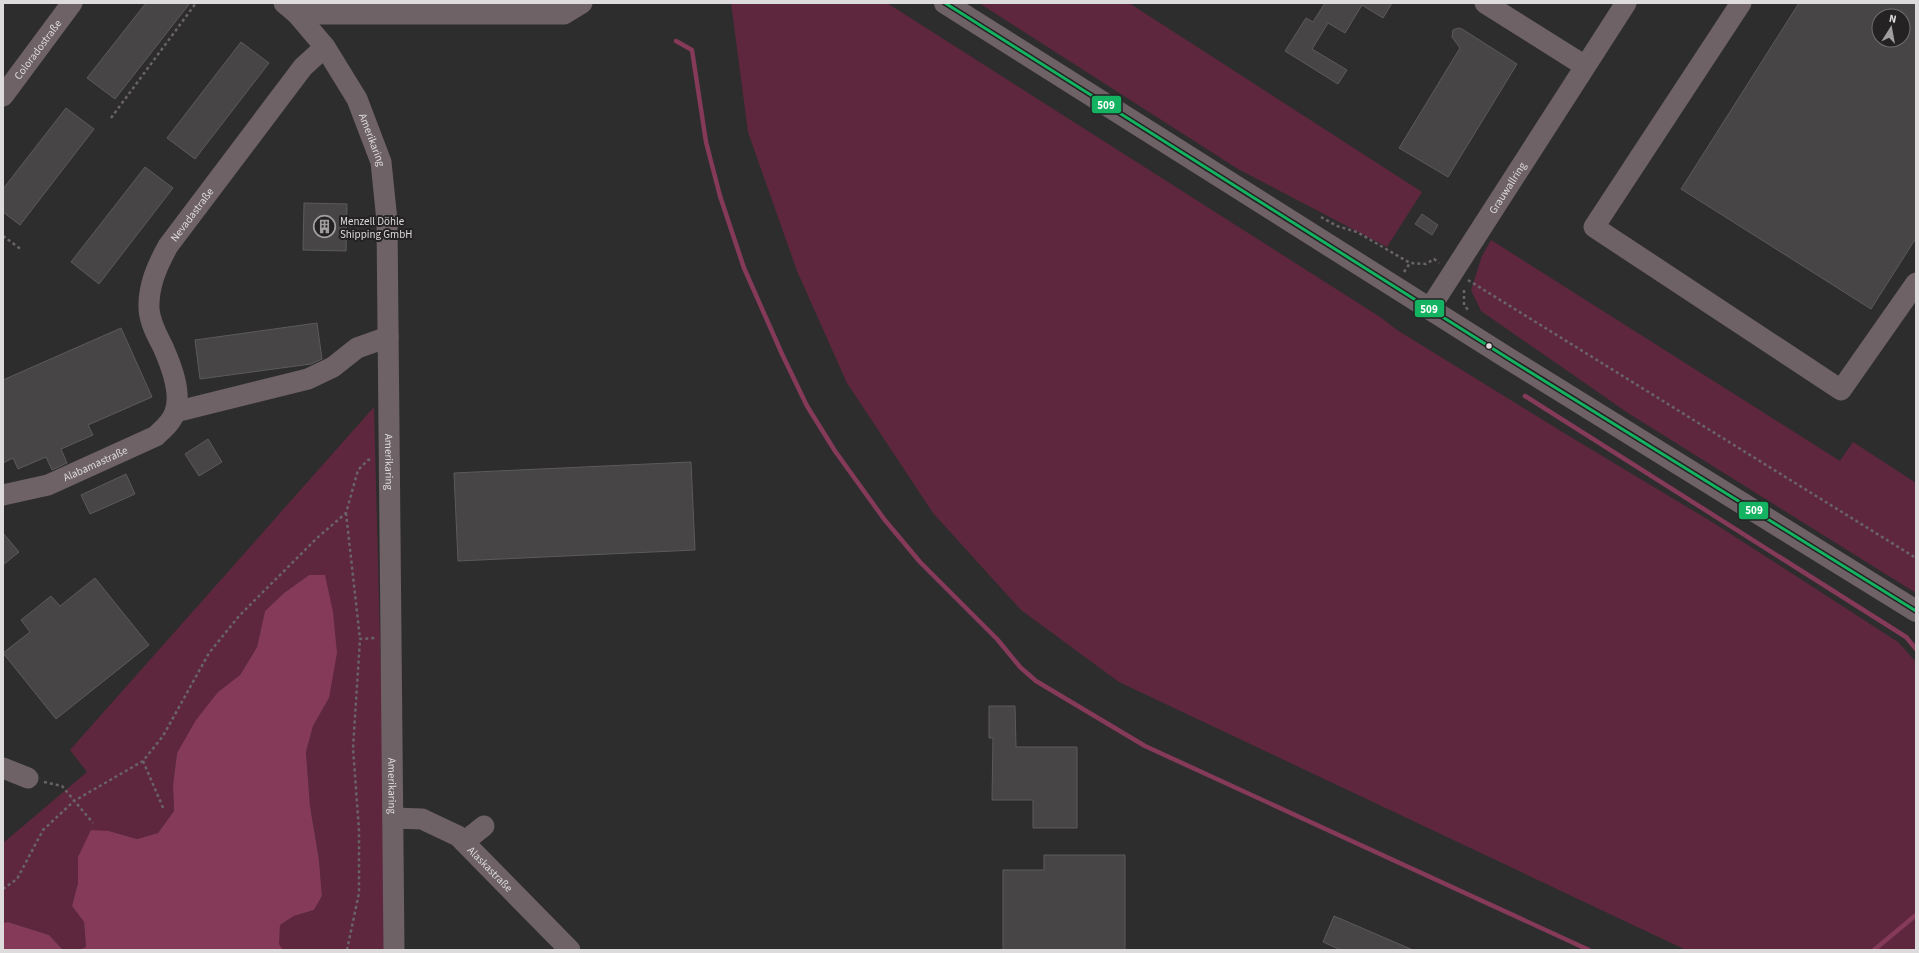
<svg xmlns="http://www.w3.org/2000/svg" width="1919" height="953" viewBox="0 0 1919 953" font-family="'Source Sans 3',sans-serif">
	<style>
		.green { fill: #5e273d }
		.water { fill: #843a58 }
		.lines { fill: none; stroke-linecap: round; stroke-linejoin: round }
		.stream { stroke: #843a58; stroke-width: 4.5 }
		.building { fill: #474546; stroke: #5c5a5b; fill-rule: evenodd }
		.path { stroke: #6a6466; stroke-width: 2.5; stroke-dasharray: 3 3; stroke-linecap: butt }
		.minor { stroke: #6e6266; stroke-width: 21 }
		.major { stroke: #6e6266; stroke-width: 22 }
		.bus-1-casing { stroke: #252223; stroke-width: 6 }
		.bus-1 { stroke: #13b361; stroke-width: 3 }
		.bus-dot { fill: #dddbdc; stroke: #252223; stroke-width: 1.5 }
		.labels { text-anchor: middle; stroke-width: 4; stroke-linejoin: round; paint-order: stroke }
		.street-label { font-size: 11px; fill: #dddbdc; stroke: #252223 }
		.poi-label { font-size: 11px; fill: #dddbdc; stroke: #252223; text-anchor: start }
		.line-badge { stroke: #252223; stroke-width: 1.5 }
		.badge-label { font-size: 11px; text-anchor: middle; font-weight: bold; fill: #fff }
	</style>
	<rect width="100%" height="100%" fill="#2e2d2d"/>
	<path class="green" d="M731,3H887L1380,317L1397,330L1564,433L1712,522L1898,642L1916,662V950H1686L1119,682L1021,610L933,513L847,383L797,271L748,132Z
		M979,3H1129L1422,192L1387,247L1238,169Z
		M1491,240L1840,461L1853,442L1916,483V593L1628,413L1481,311L1471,290L1482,256Z
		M374,407L388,950H283L278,945L280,925L294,916L314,910L322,896L319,860L310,806L306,752L313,726L329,698L309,575L284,593L265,611L257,647L240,675L218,692L177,753L173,785L174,811L158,833L137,839L109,831L78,857V883L72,906L84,922L86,947L78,950H63L49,935L8,922L3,923V843L87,772L70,750Z"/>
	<path class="water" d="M309,575H325L333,612L337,653L329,698L313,726L306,752L310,806L319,860L322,896L314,910L294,916L280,925L279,944L283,950H78L86,947L84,922L72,906L78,883V857L91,830L109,831L137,839L158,833L174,811L173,785L177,753L196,720L218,692L240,675L257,647L265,611L284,593Z
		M8,922L49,935L63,950H3V923Z"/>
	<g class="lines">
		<path class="stream" d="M676,41L692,50L706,142L720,196L744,268L782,354L807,406L835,451L884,519L920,562L997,639L1020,667L1036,681L1145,746L1589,950
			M1525,396L1906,637L1916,649
			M1874,950L1916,915"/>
	</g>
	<path class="building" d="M146,3H190L115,99L87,78Z
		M1325,3H1392L1383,18L1362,5L1345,33L1328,23L1312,49L1347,70L1338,84L1285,51L1306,18L1313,22Z
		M1799,3H1916V238L1871,309L1681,189ZM1879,16H1903V40H1879Z
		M1458,28L1462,29L1517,64L1448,177L1399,148L1460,48L1452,37L1453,30Z
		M241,42L269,63L195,159L167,138Z
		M66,108L94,129L20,225L3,212V189Z
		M145,167L173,188L99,284L71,262Z
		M304,203L347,204L346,251L303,250Z
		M1422,214L1438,225L1432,235L1415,224Z
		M317,323L322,359L311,364L200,379L195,340Z
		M121,328L152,397L88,425L93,435L61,449L67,463L52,470L46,457L18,469L13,458L3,463V380Z
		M208,439L222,462L199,476L185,454Z
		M691,462L695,550L458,561L454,473Z
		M126,474L135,494L90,514L81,495Z
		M3,533L19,552L3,565Z
		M95,578L149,645L56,719L3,653L30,632L21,620L51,596L60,606Z
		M989,706H1015L1016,747H1077V828H1033V800H992L993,738H989Z
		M1044,855H1125V950H1003V870H1044Z
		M1334,916L1413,950H1341L1323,942Z"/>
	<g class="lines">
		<path class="path" d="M111,118L196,3
			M1321,217L1337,226L1357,232L1410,263L1426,264L1434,259L1439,263
			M3,236L22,250
			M1404,272L1410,263
			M1468,280L1916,558
			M1464,290V305L1469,311
			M346,513L360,639
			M143,761L164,810
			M44,782L62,786L93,823
			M3,889L17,879L43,830L74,801L143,761L163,736L209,653L239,616L317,538L346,513L358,470L368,460L373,459
			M347,950L359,893V830L353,748L360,639L375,638"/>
		<g class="minor">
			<path id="s1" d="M284,3L297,14L325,47L357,99L381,162L387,221L394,950"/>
			<path d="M1485,3L1585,66"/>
			<path d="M1741,3L1594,227L1841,390L1916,283"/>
			<path d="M297,14H564L582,3"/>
			<path id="s2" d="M3,96L72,3"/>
			<path id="s3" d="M1430,308L1626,3"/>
			<path d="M175,412L308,379L333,367L357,348L388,337"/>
			<path id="s4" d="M3,495L48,485L156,436C163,429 172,422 175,412C182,392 171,365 163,347C157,335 150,323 149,309C148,286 157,266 168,246L303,67L325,47"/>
			<path d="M3,768L28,778"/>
			<path id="s5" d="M394,818L422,819L458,836L570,950"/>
			<path d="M464,842L484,826"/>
		</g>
		<path class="major" d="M945,3L1506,357L1916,611"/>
		<defs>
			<path id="bus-1" d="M945,3L1506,357L1916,611"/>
		</defs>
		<use href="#bus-1" class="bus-1-casing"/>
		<use href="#bus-1" class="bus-1"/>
	</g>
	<defs>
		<symbol id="building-ring" viewBox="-11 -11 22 22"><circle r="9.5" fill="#252223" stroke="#a09e9f" stroke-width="1.5"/><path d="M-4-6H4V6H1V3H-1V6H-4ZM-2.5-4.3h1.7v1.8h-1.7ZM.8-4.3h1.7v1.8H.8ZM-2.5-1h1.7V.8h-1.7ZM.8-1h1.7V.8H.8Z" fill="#a09e9f"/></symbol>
	</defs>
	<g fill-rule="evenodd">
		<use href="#building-ring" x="312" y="214" width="25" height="25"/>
	</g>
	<circle class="bus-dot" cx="1489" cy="346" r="3.5"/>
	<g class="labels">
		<g class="street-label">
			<text dy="4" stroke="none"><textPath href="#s2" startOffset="58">Coloradostraße</textPath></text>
			<text dy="4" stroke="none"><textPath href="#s1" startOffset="165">Amerikaring</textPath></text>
			<text dy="4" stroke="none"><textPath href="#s3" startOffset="143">Grauwallring</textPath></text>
			<text dy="4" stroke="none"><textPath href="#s4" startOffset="410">Nevadastraße</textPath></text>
			<text dy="4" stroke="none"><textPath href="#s1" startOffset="489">Amerikaring</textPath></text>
			<text dy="4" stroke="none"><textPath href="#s4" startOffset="98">Alabamastraße</textPath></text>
			<text dy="4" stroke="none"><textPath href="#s1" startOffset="813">Amerikaring</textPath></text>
			<text dy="4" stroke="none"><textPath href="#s5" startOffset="114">Alaskastraße</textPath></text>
		</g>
		<g class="poi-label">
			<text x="340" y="225">Menzell Döhle<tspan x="340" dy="13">Shipping GmbH</tspan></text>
		</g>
	</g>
	<g class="line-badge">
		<rect x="1091" y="95" width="31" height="19" rx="4" fill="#13b361"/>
		<rect x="1414" y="299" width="31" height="19" rx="4" fill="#13b361"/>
		<rect x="1738" y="501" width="31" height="19" rx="4" fill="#13b361"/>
	</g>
	<g class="badge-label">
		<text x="1106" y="109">509</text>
		<text x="1429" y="313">509</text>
		<text x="1754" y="514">509</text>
	</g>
	<rect width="1919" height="953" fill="none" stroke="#dddbdc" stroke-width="8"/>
	<g transform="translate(1891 28) rotate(11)"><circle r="19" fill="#252223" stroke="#6f6c6d"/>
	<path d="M0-3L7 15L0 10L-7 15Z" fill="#a09e9f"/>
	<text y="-6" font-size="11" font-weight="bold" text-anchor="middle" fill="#dddbdc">N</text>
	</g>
</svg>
